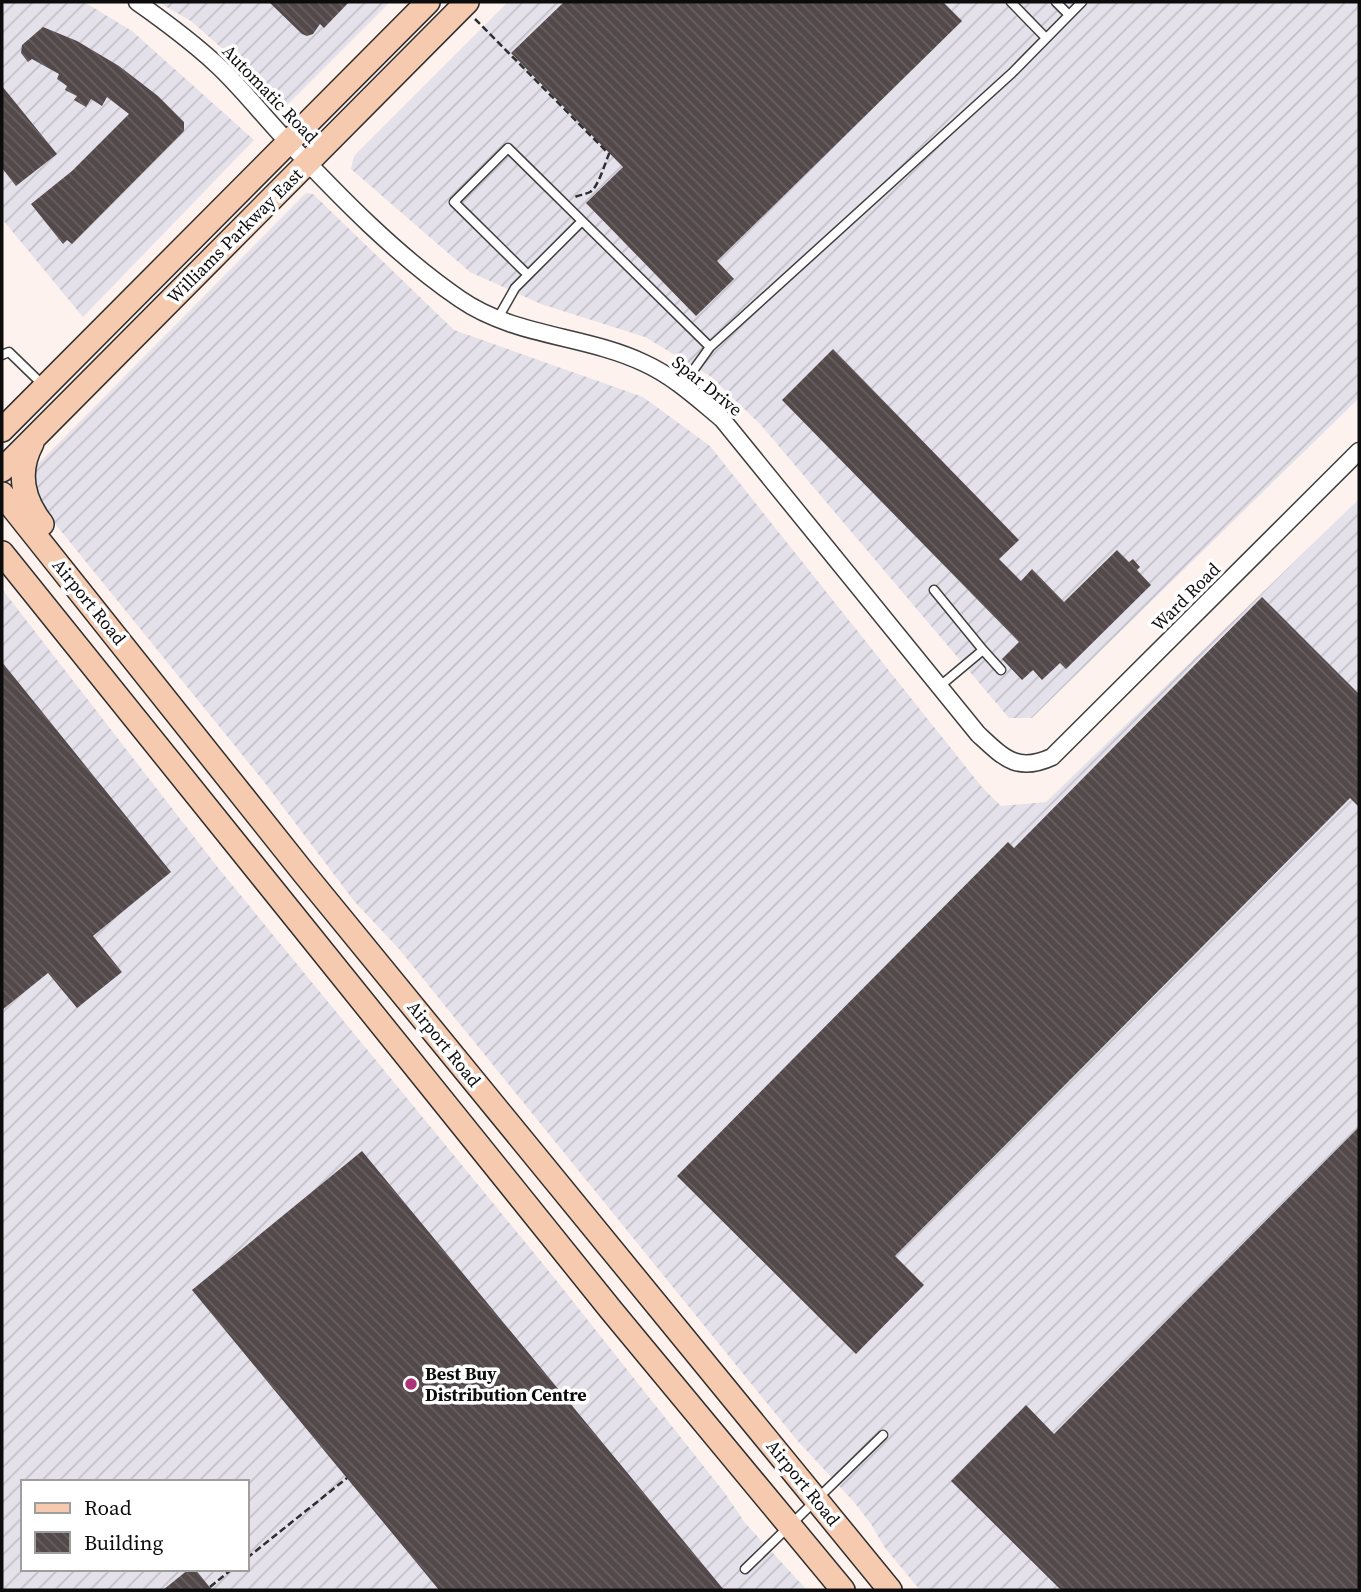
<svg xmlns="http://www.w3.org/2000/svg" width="1361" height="1592" viewBox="0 0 1361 1592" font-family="'Source Serif 4',serif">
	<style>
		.industrial { fill: url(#industrial-furrows); fill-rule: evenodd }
		.building { fill: url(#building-back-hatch) }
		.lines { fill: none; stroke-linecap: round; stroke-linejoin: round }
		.lane-casing { stroke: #3f3f3f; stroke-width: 11 }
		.street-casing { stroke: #3f3f3f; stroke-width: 19 }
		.secondary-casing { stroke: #2e2e2e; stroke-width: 26 }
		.path { stroke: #2e2e2e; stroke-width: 2.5; stroke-dasharray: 7 3.5; stroke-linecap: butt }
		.lane { stroke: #fff; stroke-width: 8 }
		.street { stroke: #fff; stroke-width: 16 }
		.secondary { stroke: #f6caaf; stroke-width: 23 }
		.poi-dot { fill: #ac3476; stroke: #fff; stroke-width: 2.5 }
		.labels { text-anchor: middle; stroke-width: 7; stroke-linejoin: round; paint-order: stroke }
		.street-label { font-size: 18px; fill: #0c0c0c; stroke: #fff }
		.poi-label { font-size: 18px; font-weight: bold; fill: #0c0c0c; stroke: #fff; text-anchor: start }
	</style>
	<defs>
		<pattern id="industrial-furrows" width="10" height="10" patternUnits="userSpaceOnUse" patternTransform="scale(1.75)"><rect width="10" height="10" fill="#e4e1ea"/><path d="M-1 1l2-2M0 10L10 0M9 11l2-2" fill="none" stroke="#c2c0c8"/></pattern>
		<pattern id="building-back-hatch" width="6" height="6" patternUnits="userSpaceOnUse" patternTransform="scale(1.75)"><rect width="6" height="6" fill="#53494b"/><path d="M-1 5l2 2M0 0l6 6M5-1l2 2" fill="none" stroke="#675f60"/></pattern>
	</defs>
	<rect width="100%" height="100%" fill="#fdf2ed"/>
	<path class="industrial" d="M2,2H84L132,31L254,140L83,317L2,219Z
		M158,2H390L287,105L191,21Z
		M508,2H1359V398L1032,718H1009L760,424L710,376L645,337L541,304L470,272L351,169L354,156Z
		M306,193L313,194L454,330L643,397L710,446L981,786L1001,806L1046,802L1359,499V1590H920L885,1548L871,1524L854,1502L796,1439L399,949L354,901L265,783L48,515L38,492L35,467Z
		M2,589L219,869L552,1275L724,1492L745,1523L807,1590H2ZM23,1482H247V1569H23Z"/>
	<path class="building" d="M269,2H349L324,28L320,24L313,34L307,36L302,34Z
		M564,2H943L962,21L717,261L734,279L696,316L586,203L623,167L511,53Z
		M43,27L77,41L119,66L158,96L184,122V131L72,244L67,240L63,244L31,204L72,171L129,114L107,97L102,106L91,99L86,107L74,100L77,96L65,90L67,86L57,79L59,74L32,59L28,62L21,53L22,45Z
		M2,86L57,154L16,186L2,168Z
		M833,349L1019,540L999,559L1021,581L1032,569L1064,602L1117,550L1129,562L1133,559L1140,567L1137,570L1151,585L1066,669L1060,663L1042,680L1033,670L1022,680L1002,659L1019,642L782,400Z
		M1262,597L1359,694V807L1350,798L895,1256L924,1285L856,1354L677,1176L1008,842L1014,848Z
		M2,662L171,872L93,936L122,972L77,1008L48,973L2,1010Z
		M1359,1127V1590H1061L951,1481L1026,1405L1054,1434Z
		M362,1151L724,1590H439L192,1290Z
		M189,1569H195L212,1590H163Z"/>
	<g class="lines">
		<defs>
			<path id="lane" d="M1011,2L1046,38
				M1056,2L1069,15
				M582,221L528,275L454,202L508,148L710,347
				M498,318L515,288L528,275
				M2,355L9,352L43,385
				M682,386L710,347L1012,73L1082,2
				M934,590L983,650
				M940,686L983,650L1001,670
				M745,1569L883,1435"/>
			<path id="street" d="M137,2C164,21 191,41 216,64C242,88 263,116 288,142C340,197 397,256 460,299C515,337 585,335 644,363C673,376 698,399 722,419L978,734C1004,758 1017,773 1052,757L1359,451"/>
			<path id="secondary" d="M2,430L428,2
				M32,443C17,471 22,499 42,524
				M2,470L467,2
				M2,494L303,872L890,1590
				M2,553L611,1310L843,1590"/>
		</defs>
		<use href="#lane" class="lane-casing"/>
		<use href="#street" class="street-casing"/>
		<use href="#secondary" class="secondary-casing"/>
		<path class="path" d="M475,19L609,154C605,163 598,188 590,192C584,195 578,195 573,198
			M247,1558L347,1478
			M210,1587L232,1569"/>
		<use href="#lane" class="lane"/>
		<use href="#street" class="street"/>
		<use href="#secondary" class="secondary"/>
	</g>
	<circle class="poi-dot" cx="411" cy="1384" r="7"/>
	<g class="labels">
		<g class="street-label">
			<text transform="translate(270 94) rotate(46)" y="6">Automatic Road</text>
			<text transform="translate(235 236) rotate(-45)" y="6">Williams Parkway East</text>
			<text transform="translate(707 386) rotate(39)" y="6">Spar Drive</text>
			<text transform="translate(1186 597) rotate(-45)" y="6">Ward Road</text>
			<text transform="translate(89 602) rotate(51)" y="6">Airport Road</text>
			<text transform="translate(444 1044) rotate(51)" y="6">Airport Road</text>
			<text transform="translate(803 1483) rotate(51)" y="6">Airport Road</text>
		</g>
		<g class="poi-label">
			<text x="425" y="1380">Best Buy<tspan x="425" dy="21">Distribution Centre</tspan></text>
		</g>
	</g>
	<rect width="1361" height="1592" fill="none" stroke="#0c0c0c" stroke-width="7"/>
	<rect x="21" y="1480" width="228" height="91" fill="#ffffff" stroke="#9e9e9e" stroke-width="2"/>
	<rect x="35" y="1503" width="35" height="10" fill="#f6caaf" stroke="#9e9e9e" stroke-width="2"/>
	<text x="84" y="1515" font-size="21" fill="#0c0c0c">Road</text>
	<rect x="35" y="1532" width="35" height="21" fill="url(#building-back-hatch)" stroke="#9e9e9e" stroke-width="2"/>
	<text x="84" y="1550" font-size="21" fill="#0c0c0c">Building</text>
</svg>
